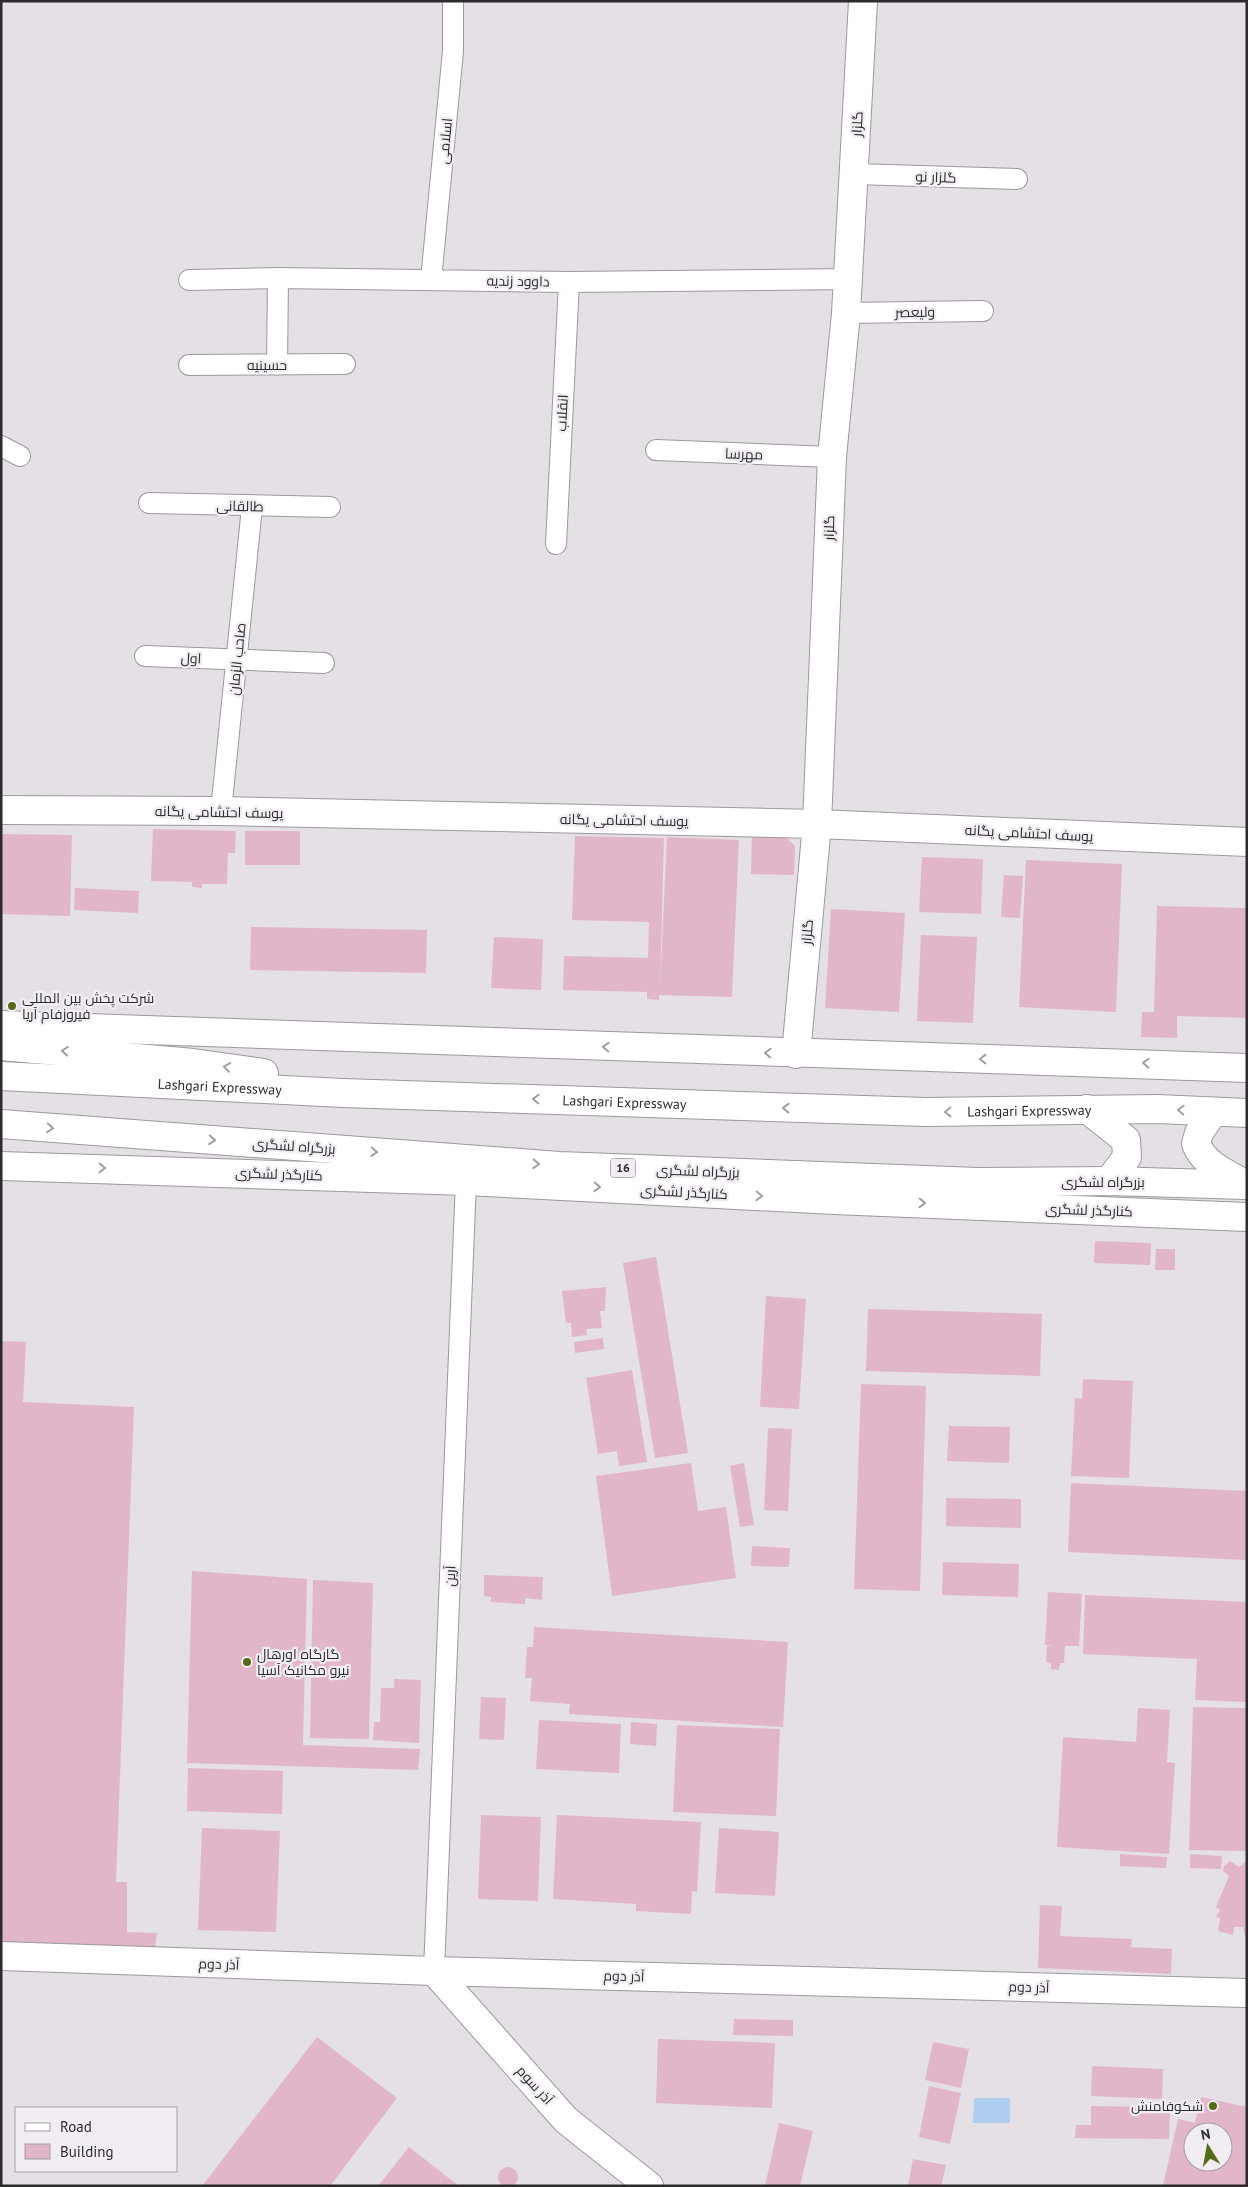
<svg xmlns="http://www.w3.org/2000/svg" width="1248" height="2187" viewBox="0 0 1248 2187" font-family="'PT Sans',Cairo,sans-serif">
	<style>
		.water { fill: #b0ceef }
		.building { fill: #e2b6c9; fill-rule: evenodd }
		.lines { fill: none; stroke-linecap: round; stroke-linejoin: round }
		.street-casing { stroke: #9c999e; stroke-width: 22 }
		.secondary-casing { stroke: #9c999e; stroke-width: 30 }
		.primary-casing { stroke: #9c999e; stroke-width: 30 }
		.highway-casing { stroke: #9c999e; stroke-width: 30 }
		.street { stroke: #fff; stroke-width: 20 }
		.secondary { stroke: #fff; stroke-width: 28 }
		.primary { stroke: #fff; stroke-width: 28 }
		.highway { stroke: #fff; stroke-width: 28 }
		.oneway { stroke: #a0a0a0 }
		.poi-dot { fill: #566b19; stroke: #f1edf3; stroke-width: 2 }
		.labels { text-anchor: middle; stroke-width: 4.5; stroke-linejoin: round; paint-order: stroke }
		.shield { fill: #f1edf3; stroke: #676568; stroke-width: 1 }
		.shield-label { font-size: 12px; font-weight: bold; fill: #2c2b2d }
		.street-label { font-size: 14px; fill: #2c2b2d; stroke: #f1edf3 }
		.poi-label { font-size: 14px; fill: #2c2b2d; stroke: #f1edf3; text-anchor: start }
	</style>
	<rect width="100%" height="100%" fill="#e4e0e5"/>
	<path class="water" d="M974,2098H1010V2123H973Z"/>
	<path class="building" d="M153,829L236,831L235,853H228L227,884H202V888L192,887V882L151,881Z
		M245,831H300V865H245Z
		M752,833L783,834L795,846L794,875L751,874Z
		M1,834L72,835L70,916L1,914Z
		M575,836L664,838L660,986L667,837L739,840L732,997L659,995V1000L647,999V992L563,990L564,956L648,958L649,922L572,920Z
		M922,857L983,859L981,914L919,912Z
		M1026,860L1122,864L1116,1012L1019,1007Z
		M1004,875L1023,876L1020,918L1001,917Z
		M75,888L139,891L138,913L74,910Z
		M1157,906L1247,908V1018L1177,1016V1038L1141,1037L1142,1012H1154Z
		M831,909L905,913L899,1012L825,1008Z
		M251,927L427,930L426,973L250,970Z
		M921,935L977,937L973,1023L917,1021Z
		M494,937L543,939L541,990L491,988Z
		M1095,1241L1151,1243L1150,1265L1094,1263Z
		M1156,1249H1175V1270H1155Z
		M656,1257L688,1453L655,1458L623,1263Z
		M606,1287L605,1311H600L602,1328L586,1329L587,1335L572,1337L571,1323H566L562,1291Z
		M766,1296L806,1299L799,1409L760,1407Z
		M868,1309L1042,1314L1040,1376L866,1371Z
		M603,1338L604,1349L575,1353L574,1342Z
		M1,1341L26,1342L23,1402L134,1407L116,1882H127V1932L157,1933L155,1949L1,1945Z
		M632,1370L647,1462L619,1466L617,1451L598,1454L586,1378Z
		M1083,1379L1133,1381L1129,1478L1071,1476L1075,1398L1082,1399Z
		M861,1384L926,1386L920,1591L854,1589Z
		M949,1426L1010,1427L1009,1463L947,1461Z
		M768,1428L792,1429L788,1511L764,1510Z
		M691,1463L698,1511L726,1507L736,1578L612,1596L596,1476Z
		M744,1463L754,1525L740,1527L730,1466Z
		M1071,1483L1247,1491V1560L1068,1552Z
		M946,1498L1021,1499V1528L946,1526Z
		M752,1546L790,1548L789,1567L751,1566Z
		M943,1562L1019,1564L1018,1597L942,1595Z
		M192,1571L307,1579L303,1745L420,1749L418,1770L187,1763Z
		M484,1575L543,1577L542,1600L525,1598V1604L491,1602V1597L484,1596Z
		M313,1580L373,1583L369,1739L310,1738Z
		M1048,1592L1082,1594L1079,1646H1065L1064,1663H1060L1059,1670L1051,1669V1664L1046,1662L1047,1646H1055L1045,1645Z
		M1085,1595L1247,1602V1702L1195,1700L1197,1659L1083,1654Z
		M534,1627L788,1642L783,1727L569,1714L570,1704L530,1701L532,1678H525L527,1647H533Z
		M394,1679L421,1680L419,1743L373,1740L374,1722H380L381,1688H394Z
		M481,1697L506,1698L504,1740L479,1739Z
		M1193,1707L1247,1708V1851L1189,1850Z
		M1138,1708L1170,1710L1167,1762L1175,1763L1169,1854L1057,1847L1063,1737L1136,1742Z
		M539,1720L621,1724L619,1773L536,1769Z
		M631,1722L657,1724L656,1746L630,1744Z
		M677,1725L780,1729L776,1816L673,1812Z
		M188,1768L283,1771L282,1814L187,1811Z
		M481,1815L541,1817L538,1901L478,1899Z
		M557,1815L701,1822L697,1892L692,1891L691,1914L636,1911V1904L553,1899Z
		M202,1828L280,1831L276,1932L198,1930Z
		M719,1828L779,1832L775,1896L715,1893Z
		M1120,1854L1167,1857L1166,1868L1120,1866Z
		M1190,1854L1222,1856L1221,1869L1190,1868Z
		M1247,1860V1937H1245L1243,1927H1234L1233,1935L1218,1931L1220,1918L1216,1917L1220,1910L1216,1907L1229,1876L1223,1871L1224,1866L1230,1861L1239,1867Z
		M1040,1905L1062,1906L1060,1936L1132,1939L1131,1947L1172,1949L1171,1974L1038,1968Z
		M734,2019L793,2020V2036L733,2035Z
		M317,2037L397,2098L330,2186H202Z
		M658,2039L775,2043L772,2108L656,2103Z
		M933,2042L969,2049L961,2088L925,2080Z
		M1092,2066L1163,2069L1162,2099L1091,2096Z
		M929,2086L961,2093L950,2144L919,2137Z
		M1201,2097L1247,2107V2186H1163L1178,2119L1195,2123ZM1193,2132H1223V2162H1193Z
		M1091,2106L1170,2107L1169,2139L1075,2138L1076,2125H1091Z
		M779,2123L813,2131L800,2186H765Z
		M409,2147L459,2186H378Z
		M913,2159L946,2165L941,2186H908Z
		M498 2177a10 10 0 1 1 20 0a10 10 0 1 1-20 0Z"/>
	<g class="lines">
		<defs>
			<path id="street" d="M855,174L1017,179
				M189,280L278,278L569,282L848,279
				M431,280L453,51V1
				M846,313L983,311
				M189,365L345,364
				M277,365L278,278
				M1,446L20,456
				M656,450L832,457
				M149,503L330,507
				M556,544L569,282
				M145,656L324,663
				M221,811L252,507
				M434,1971L466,1181"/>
			<path id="secondary" d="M1,810L221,811L817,824L1247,842
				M796,1054L817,824L832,457L846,313L863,1
				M1,1956L434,1971L1247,1993
				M434,1971L566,2120L649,2186"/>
			<path id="primary" d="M1,1025L1247,1068
				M1,1166L466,1181L834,1200L1247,1217"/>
			<g id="highway">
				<path d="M1,1046L193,1063L264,1073"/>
				<path id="s1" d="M1,1076L343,1093L926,1112L1158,1109L1247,1113"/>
				<path d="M1087,1109L1126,1140L1127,1157L1109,1181"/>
				<path d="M1213,1112L1199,1133L1196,1144C1205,1165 1224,1172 1243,1183"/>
				<path d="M1,1124L559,1166L978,1182L1109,1181L1247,1185"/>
			</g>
		</defs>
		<use href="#street" class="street-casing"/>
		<use href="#secondary" class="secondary-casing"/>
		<use href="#primary" class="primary-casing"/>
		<use href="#highway" class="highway-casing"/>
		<use href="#street" class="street"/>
		<use href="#secondary" class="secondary"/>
		<use href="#primary" class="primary"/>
		<use href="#highway" class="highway"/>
	</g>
	<defs><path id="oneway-chevron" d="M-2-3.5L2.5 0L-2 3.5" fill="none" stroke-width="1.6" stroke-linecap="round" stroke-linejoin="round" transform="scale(1.25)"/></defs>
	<g class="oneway">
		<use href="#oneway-chevron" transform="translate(606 1047) rotate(-178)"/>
		<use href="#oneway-chevron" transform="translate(65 1051) rotate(-175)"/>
		<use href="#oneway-chevron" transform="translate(768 1053) rotate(-178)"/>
		<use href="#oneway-chevron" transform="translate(983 1059) rotate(-179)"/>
		<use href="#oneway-chevron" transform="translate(1146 1063) rotate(-177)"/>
		<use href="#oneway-chevron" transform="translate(227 1067) rotate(-172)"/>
		<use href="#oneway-chevron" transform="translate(536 1099) rotate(-178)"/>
		<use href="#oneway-chevron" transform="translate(786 1108) rotate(-178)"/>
		<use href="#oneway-chevron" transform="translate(1181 1110) rotate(-177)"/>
		<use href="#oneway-chevron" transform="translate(948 1112) rotate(179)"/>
		<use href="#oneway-chevron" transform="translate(50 1128) rotate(4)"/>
		<use href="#oneway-chevron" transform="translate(212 1140) rotate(4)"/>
		<use href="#oneway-chevron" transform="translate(374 1152) rotate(4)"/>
		<use href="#oneway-chevron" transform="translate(536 1164) rotate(4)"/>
		<use href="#oneway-chevron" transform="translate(102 1168) rotate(1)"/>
		<use href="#oneway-chevron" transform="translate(597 1187) rotate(3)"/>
		<use href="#oneway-chevron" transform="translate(759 1196) rotate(3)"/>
		<use href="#oneway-chevron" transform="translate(922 1203) rotate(2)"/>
	</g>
	<g class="poi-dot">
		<circle cx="12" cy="1006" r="5"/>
		<circle cx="247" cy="1662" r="5"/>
		<circle cx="1213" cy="2106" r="5"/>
	</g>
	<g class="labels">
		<rect class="shield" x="610.5" y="1158.5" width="25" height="19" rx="4"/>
		<g class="shield-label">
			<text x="623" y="1172">16</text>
		</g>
		<g class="street-label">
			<text transform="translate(857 124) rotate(-87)" y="5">گلزار</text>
			<text transform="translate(445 141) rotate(-85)" y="5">اسلامی</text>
			<text transform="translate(936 177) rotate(2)" y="5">گلزار نو</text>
			<text transform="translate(518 281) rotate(1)" y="5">داوود زندیه</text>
			<text transform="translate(915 312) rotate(-1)" y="5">ولیعصر</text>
			<text x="267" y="370">حسینیه</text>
			<text transform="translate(562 413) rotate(-87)" y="5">انقلاب</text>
			<text transform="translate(744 454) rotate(2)" y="5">مهرسا</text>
			<text transform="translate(240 506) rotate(1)" y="5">طالقانی</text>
			<text transform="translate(829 528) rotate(-88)" y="5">گلزار</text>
			<text transform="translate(191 658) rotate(3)" y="5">اول</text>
			<text transform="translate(237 659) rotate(-84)" y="5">صاحب الزمان</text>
			<text transform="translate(219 812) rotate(1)" y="5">یوسف احتشامی یگانه</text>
			<text transform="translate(624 820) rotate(1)" y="5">یوسف احتشامی یگانه</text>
			<text transform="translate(1029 833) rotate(3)" y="5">یوسف احتشامی یگانه</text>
			<text transform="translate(807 932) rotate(-85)" y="5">گلزار</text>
			<text dy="5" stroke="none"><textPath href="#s1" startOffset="219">Lashgari Expressway</textPath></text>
			<text dy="5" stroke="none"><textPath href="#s1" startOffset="624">Lashgari Expressway</textPath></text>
			<text dy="5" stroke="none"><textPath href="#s1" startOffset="1029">Lashgari Expressway</textPath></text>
			<text transform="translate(294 1146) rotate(4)" y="5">بزرگراه لشگری</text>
			<text transform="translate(698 1171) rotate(2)" y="5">بزرگراه لشگری</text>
			<text transform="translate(279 1174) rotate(2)" y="5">کنارگذر لشگری</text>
			<text x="1103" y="1187">بزرگراه لشگری</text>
			<text transform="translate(684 1192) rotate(3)" y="5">کنارگذر لشگری</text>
			<text transform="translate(1089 1210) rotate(2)" y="5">کنارگذر لشگری</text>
			<text transform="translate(450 1576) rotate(-88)" y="5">آرین</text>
			<text transform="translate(219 1964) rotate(2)" y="5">آذر دوم</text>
			<text transform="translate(624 1976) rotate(2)" y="5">آذر دوم</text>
			<text transform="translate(1029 1987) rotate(2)" y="5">آذر دوم</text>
			<text transform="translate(535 2085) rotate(48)" y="5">آذر سوم</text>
		</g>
		<g class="poi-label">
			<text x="22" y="1003">شرکت پخش بین المللی<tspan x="22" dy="16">فیروزفام آریا</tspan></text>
			<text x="257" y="1659">گارگاه اورهال<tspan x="257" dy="16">نیرو مکانیک آسیا</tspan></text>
			<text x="1203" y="2111" text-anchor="end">شکوفامنش</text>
		</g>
	</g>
	<rect width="1248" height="2187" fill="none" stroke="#2c2b2d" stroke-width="5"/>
	<rect x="15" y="2107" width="162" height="65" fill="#f1edf3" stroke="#a29fa4"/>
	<rect x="25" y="2123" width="25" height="8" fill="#ffffff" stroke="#a29fa4"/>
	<text x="60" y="2132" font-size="15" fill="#2c2b2d">Road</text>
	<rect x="25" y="2144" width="25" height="15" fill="#e2b6c9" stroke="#a29fa4"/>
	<text x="60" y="2157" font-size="15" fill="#2c2b2d">Building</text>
	<g transform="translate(1208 2147) rotate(349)"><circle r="24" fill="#f1edf3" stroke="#a29fa4"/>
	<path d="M0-4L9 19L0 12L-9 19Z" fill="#566b19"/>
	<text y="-8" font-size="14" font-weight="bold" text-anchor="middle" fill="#2c2b2d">N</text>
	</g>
</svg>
